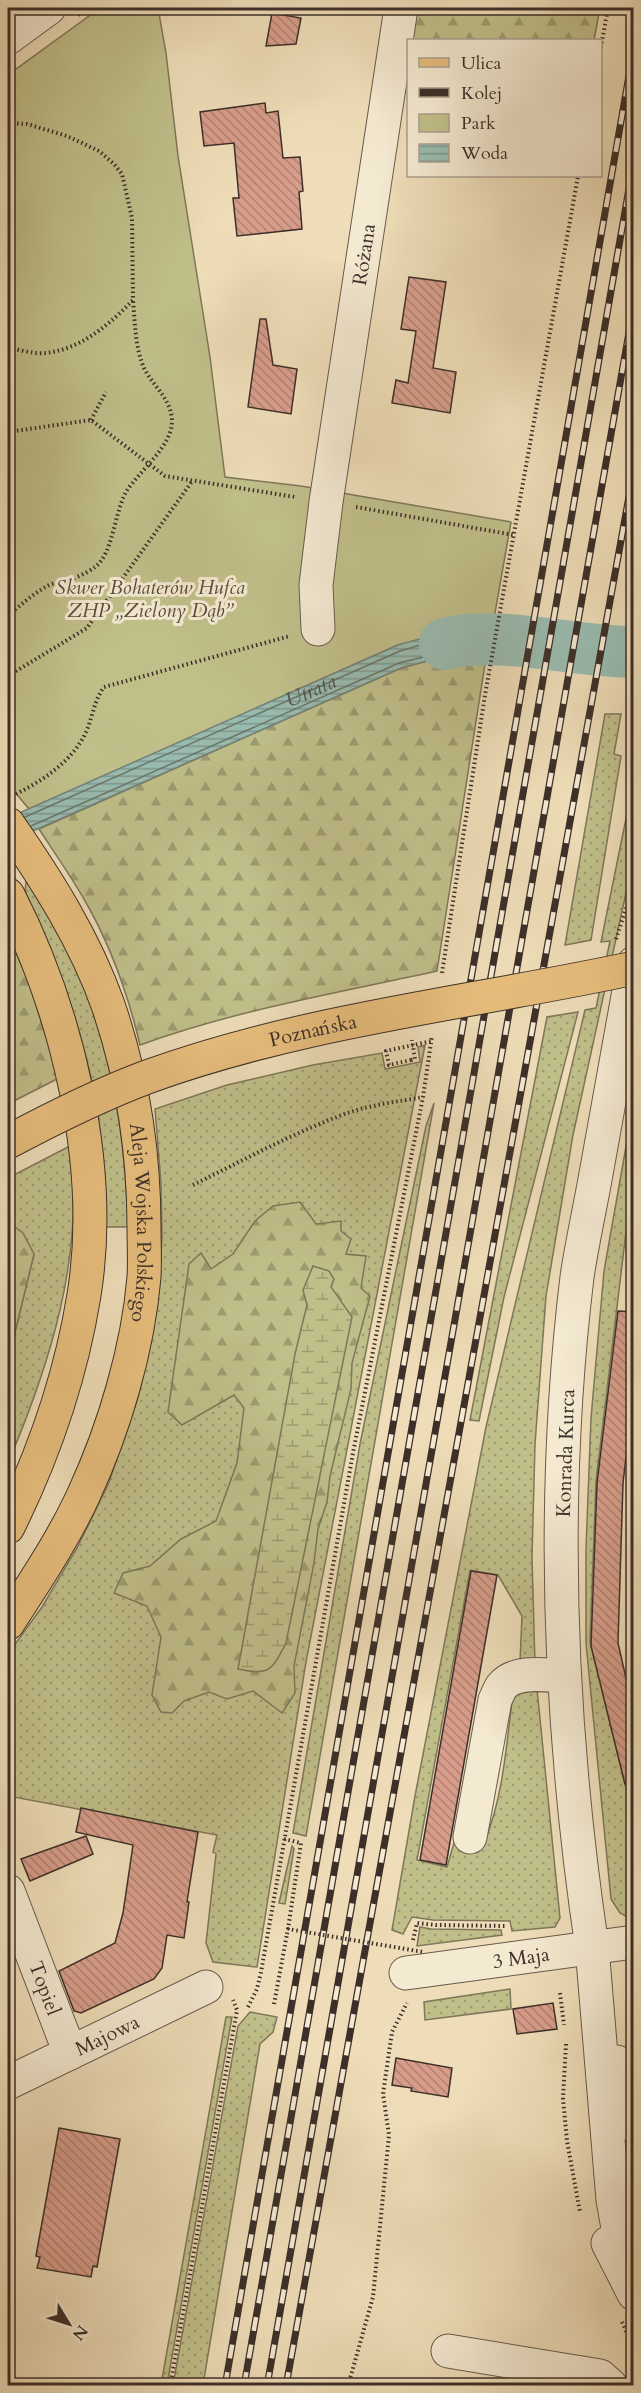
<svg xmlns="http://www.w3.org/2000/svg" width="641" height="2393" viewBox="0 0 641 2393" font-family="Cardo,serif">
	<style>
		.grass { fill: url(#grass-dots); stroke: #7e775a; stroke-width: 1.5 }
		.forest { fill: url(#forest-firs); stroke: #7e775a; stroke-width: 1.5 }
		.wetland { fill: url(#wetland-marsh); stroke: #7e775a; stroke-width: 1.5 }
		.green { fill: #c0bf8a; stroke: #7e775a; stroke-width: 1.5 }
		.water { fill: url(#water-rules); stroke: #74847a; stroke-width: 1.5 }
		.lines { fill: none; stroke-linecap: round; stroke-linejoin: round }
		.shore { stroke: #6a766c; stroke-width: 1.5 }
		.river { stroke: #99bcb0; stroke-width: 52 }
		.building { fill: url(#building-back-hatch); stroke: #3c2f29; stroke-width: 1.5 }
		.minor-casing { stroke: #685a4d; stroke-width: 35 }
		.major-casing { stroke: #3c2f29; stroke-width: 35 }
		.path { stroke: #3c2f29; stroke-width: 4; stroke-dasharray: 1.5 3; stroke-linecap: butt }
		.minor { stroke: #f4e9d1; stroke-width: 33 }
		.major { stroke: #e7be7c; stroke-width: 33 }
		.rail-casing { stroke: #3c2f29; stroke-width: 7 }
		.rail { stroke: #f4e9d1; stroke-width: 4.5; stroke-dasharray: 14; stroke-linecap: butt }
		.major-bridge-casing { stroke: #3c2f29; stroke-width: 35; stroke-linecap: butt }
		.path-bridge { stroke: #3c2f29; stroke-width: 4; stroke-dasharray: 1.5 3; stroke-linecap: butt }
		.major-bridge { stroke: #e7be7c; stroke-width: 33 }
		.labels { text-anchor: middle; stroke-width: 6; stroke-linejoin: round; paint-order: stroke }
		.street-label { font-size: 20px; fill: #3c2f29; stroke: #f4e9d1 }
		.park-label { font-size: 20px; font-style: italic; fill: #564c3c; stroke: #f4e9d1 }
		.water-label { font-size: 21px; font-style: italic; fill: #53524b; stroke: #f4e9d1 }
	</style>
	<defs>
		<pattern id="grass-dots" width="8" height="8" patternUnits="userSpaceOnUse" patternTransform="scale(1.5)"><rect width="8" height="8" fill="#c0bf8a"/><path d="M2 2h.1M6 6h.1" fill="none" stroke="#9d9c71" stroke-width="1.8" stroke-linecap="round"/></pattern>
		<pattern id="forest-firs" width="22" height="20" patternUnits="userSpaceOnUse" patternTransform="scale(1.5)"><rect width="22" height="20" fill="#c0bf8a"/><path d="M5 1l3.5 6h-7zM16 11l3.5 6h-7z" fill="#9d9c71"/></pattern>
		<pattern id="wetland-marsh" width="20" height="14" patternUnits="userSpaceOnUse" patternTransform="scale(1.5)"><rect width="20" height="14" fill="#c0bf8a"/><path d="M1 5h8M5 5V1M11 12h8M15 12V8" fill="none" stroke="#9d9c71"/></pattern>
		<pattern id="water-rules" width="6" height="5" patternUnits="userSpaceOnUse" patternTransform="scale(1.5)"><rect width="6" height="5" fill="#99bcb0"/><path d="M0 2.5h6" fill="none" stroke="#7e998f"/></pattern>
		<pattern id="building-back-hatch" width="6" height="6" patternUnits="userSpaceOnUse" patternTransform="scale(1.5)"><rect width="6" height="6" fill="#d79d8a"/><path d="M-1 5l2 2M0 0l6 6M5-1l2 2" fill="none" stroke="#b08071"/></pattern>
	</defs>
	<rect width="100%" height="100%" fill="#eeddb8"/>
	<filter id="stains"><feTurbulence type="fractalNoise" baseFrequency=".00333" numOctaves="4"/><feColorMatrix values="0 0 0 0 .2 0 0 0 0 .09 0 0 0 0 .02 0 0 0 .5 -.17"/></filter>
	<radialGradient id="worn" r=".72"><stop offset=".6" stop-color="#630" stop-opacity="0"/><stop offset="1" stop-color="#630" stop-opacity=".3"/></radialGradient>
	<path class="grass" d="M605,714H621L614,754L621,756L591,940L565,945Z
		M633,784V874L628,884L573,1135L546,1296L535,1444L532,1557L535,1665L520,1662L522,1616L498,1575L470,1570L417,1860L447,1867L454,1843L468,1846L486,1838C503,1795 506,1748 512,1702L519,1691L537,1689L560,1918L555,1927L512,1931L510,1921L433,1920L412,1917L403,1934L392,1930L415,1796L486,1427L585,1010L596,1008L610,941L601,942Z
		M26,882L33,885C49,916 68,947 81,979C114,1062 125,1139 128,1227H106C105,1187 103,1147 97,1108C84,1032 58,961 25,892Z
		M578,1012L504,1297L479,1421L470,1420L547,1017Z
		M425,1045L306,1662L257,1967L213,1962L206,1943L216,1854L213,1852L217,1835L8,1796V1654L42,1607L77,1548L108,1485L138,1397L152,1337L159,1287L162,1237L161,1184L155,1109L227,1085L313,1065L382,1053L385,1069L420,1062L418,1047Z
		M434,1103L306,1836L293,1833L360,1444L426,1126Z
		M633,1107V1174L596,1481L590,1642L633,1817L634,1918L631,1919L620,1913L611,1899L586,1643V1549L591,1418L604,1271Z
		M70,1146C85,1255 50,1364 8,1463V1361L34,1254L23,1234L8,1222V1178Z
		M292,1846L294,1849L285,1904L279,1903Z
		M420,1927L431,1929L501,1930L502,1935L417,1946Z
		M510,1989L511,2009L425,2020L424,2002Z
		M250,2012L277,2017L273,2032L260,2044L203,2385H173L238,2026Z
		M226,2017H232L167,2385H161Z"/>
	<path class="forest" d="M411,8H600L594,40H408Z
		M481,650L487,651L437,971C337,993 236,1010 140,1045C128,994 110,944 84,899C70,875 54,852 39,829L401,668L446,656Z
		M8,934L29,983L59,1078L8,1104Z
		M300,1202L316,1224L341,1221V1231L351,1239L346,1254L366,1256L361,1288L370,1296L352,1363L351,1389L330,1476L327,1502L318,1529L314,1563L294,1666L295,1693L282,1713L253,1691L227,1699L209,1692L184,1701L172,1713L161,1712L152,1695L161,1637L147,1606L114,1593L123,1573L150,1566L181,1539L216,1521L237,1463L244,1408L234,1395L182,1425L168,1412L189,1264L201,1253L211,1269L233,1254L255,1221L273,1206Z
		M8,1222L23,1233L34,1254L8,1361Z"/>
	<path class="wetland" d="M313,1266L329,1271L334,1279L331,1287L352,1317L286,1643C272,1670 270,1676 238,1669L295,1354L307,1305L303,1290Z"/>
	<path class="green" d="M100,8H158L166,53L178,156L210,357L225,477L301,486L511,522L492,630L481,629L398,645L29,809L8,784V75Z"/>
	<path class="water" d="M481,629L517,634L514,652L481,650L446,656L401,668L8,842V818L398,645L441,633Z"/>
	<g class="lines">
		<path class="shore" id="s1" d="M25,817L400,651C428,643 483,625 510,640L507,646L481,644L464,647L399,663L31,826"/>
		<path class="river" d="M445,644C501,630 574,652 634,652"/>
	</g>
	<path class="building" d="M272,13L301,18L296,44L266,46Z
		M265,103L266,113L278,111L283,158L300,157L303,191L299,192L302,229L237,236L233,198H239L234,143L204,146L200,112Z
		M409,277L446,282L433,368L456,372L450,413L392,403L396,380L408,383L416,331L401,329Z
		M260,319H266L273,365L297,369L291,414L248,407Z
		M618,1311L633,1312V1398L623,1483L618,1643L633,1709V1783L625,1784L591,1646L597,1483Z
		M471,1571L497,1575L446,1865L420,1860Z
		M81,1808L198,1832L187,1902H189L184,1938L167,1935L162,1968L154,1979L81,2013L74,2011L59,1971L115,1943L123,1913L133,1845L76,1832Z
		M86,1836L93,1854L30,1881L21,1859Z
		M553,2003L557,2029L517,2034L513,2009Z
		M396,2058L452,2068L448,2097L411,2091L412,2088L392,2085Z
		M59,2128L120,2139L97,2267L93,2266L91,2277L37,2268L40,2257L36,2256Z"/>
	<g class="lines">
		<defs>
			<g id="minor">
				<path d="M8,38L49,8"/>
				<path id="s2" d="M318,629L316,585L326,502L401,8"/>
				<path d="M634,963C621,1034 608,1104 596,1174C590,1208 582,1243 577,1277C550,1500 559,1725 592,1947L613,2200L618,2228L634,2260"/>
				<path d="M470,1837L495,1700C497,1696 499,1690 502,1686C515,1670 545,1675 563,1676"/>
				<path id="s3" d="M8,1891L70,2053"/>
				<path id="s4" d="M406,1973L634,1942"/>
				<path d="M617,2062L634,2126"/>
				<path id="s5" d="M8,2083L206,1987"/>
				<path d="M608,2243L634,2294"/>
				<path d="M448,2351L600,2376L611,2386"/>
			</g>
			<g id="major">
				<path id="s6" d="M8,824C47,880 85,940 108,1005C133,1078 144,1151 144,1227C144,1244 145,1261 144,1277C138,1349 114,1429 84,1494C63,1540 35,1581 8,1623"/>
				<path d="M8,895C67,1010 105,1166 84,1295C71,1376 44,1454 8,1527"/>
			</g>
		</defs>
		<use href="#minor" class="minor-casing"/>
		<use href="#major" class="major-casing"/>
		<path class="path" d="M78,15L88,8
			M600,52L608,8
			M8,123L27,124L67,136L99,151L114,164L122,174L132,218L133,300C110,324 80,350 45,353C32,354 19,350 8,347
			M91,420L106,392
			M8,432L91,420L165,476L295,497
			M356,507L514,535
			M8,615C21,605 34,593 49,585C53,583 57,583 62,582C72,580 87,573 95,567C113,554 114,514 126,492C139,471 173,446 172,420C171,399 153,386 144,368C135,347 135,323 133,300
			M8,676L87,628L193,480
			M16,794C44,780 74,760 87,730C93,715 94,701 104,687L290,636
			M616,939L634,885
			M442,973L485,695L578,176
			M411,1060L389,1065L386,1051L432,1041
			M193,1185C242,1161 291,1134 342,1115C368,1105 396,1102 423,1097
			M284,1839L301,1843L288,1929
			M413,1940L417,1923L436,1925L505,1926
			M560,1993L564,2025
			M274,2004L287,1934
			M248,2007L257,1989L261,1972L353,1453L423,1097L432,1036
			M566,2044L563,2098L567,2141L580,2212
			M622,2322L634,2349
			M170,2386L237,2010L233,2000
			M348,2386L373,2297L389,2135L383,2094L392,2032L407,2003"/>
		<use href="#minor" class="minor"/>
		<use href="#major" class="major"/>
		<defs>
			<path id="rail" d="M225,2386L634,47
				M244,2386L634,160
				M267,2386L634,304
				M286,2386L634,469"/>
		</defs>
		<use href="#rail" class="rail-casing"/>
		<use href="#rail" class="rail"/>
		<defs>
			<g id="major-bridge">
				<path id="s7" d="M8,1142C53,1118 99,1095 147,1077C304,1020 471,1003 634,968"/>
			</g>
		</defs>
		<use href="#major-bridge" class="major-bridge-casing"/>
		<path class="path-bridge" d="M411,1060L415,1059L412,1040
			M287,1934L288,1929L424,1952"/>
		<use href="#major-bridge" class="major-bridge"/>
	</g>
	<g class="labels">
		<g class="street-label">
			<text dy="7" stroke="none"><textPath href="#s2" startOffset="378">Różana</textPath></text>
			<text dy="7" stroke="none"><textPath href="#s7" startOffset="326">Poznańska</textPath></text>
			<text dy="7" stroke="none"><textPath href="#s6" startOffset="429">Aleja Wojska Polskiego</textPath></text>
			<text transform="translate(565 1453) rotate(-88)" y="7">Konrada Kurca</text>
			<text dy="7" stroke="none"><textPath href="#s4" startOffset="116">3 Maja</textPath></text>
			<text dy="7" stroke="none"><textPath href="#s3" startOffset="104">Topiel</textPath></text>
			<text dy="7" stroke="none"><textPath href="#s5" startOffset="110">Majowa</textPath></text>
		</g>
		<g class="park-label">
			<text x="150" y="594">Skwer Bohaterów Hufca<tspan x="150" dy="23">ZHP „Zielony Dąb”</tspan></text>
		</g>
		<g class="water-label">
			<text dy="7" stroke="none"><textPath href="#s1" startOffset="312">Utrata</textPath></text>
		</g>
	</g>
	<rect width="641" height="2393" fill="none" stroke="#eeddb8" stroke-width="30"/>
	<rect x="9" y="9" width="623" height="2375" fill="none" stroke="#3c2f29" stroke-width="3"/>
	<rect x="15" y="15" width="611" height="2363" fill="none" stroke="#3c2f29" stroke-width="1.5"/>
	<rect x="407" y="39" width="195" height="138" fill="#f4e9d1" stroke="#aa9f8e" stroke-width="1.5"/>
	<rect x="419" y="58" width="30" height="9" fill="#e7be7c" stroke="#aa9f8e" stroke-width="1.5"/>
	<text x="461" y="69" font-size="18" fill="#3c2f29">Ulica</text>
	<rect x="419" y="88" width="30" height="9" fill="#3c2f29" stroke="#aa9f8e" stroke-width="1.5"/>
	<text x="461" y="99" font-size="18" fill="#3c2f29">Kolej</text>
	<rect x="419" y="114" width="30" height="18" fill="#c0bf8a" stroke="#aa9f8e" stroke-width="1.5"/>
	<text x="461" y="129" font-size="18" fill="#3c2f29">Park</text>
	<rect x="419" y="144" width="30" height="18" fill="url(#water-rules)" stroke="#aa9f8e" stroke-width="1.5"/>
	<text x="461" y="159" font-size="18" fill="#3c2f29">Woda</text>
	<g transform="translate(69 2324) rotate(128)" stroke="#f4e9d1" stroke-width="4.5" paint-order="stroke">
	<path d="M0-4.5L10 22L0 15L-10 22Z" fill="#3c2f29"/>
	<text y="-9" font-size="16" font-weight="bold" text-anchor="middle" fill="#3c2f29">N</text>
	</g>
	<rect width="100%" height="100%" filter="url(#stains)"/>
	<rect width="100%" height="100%" fill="url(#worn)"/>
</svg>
